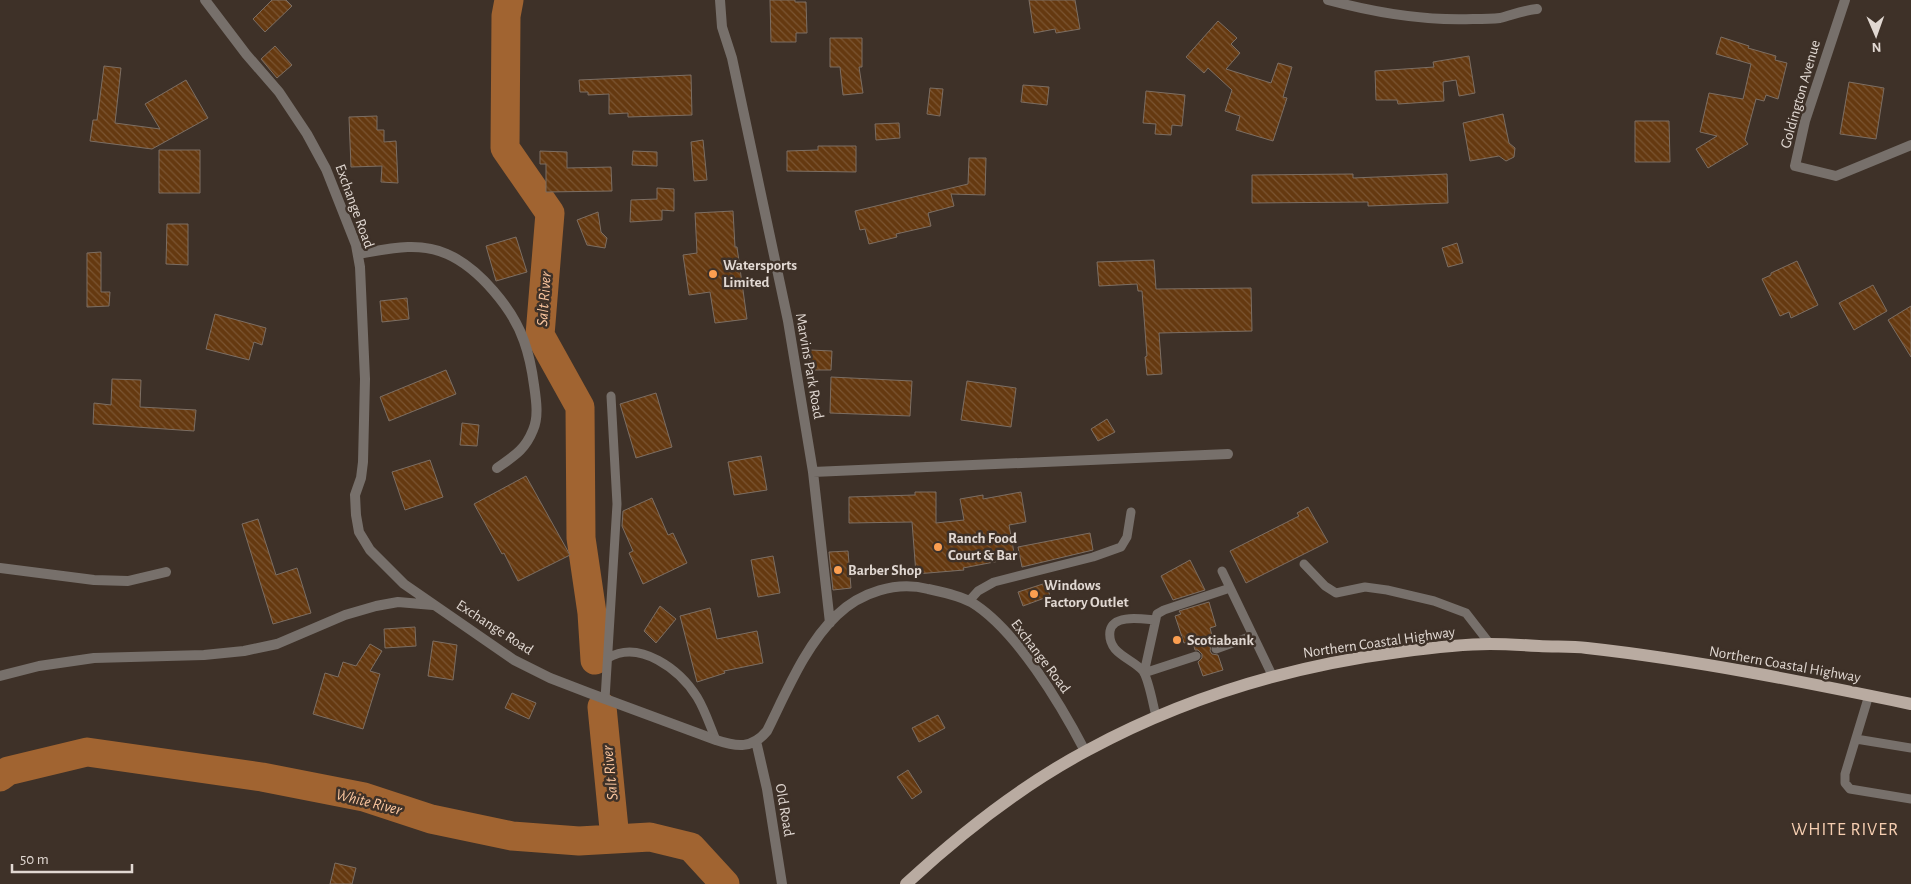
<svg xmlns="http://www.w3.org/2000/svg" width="1911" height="884" viewBox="0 0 1911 884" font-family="'Alegreya Sans',sans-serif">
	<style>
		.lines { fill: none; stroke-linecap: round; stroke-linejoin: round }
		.river { stroke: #a16431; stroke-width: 29 }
		.building { fill: url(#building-back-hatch); stroke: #7c6e63 }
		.service { stroke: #77706b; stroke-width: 9 }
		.minor { stroke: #77706b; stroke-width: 10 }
		.primary { stroke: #b9aba1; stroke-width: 12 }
		.poi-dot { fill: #fb9e50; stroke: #3e3128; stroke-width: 2 }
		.labels { text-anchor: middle; stroke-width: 5; stroke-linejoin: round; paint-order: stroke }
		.street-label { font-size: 15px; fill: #e1d8d2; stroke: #3e3128 }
		.poi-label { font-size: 15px; font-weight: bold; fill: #e1d8d2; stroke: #3e3128; text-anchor: start }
		.water-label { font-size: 16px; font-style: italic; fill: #fbc69f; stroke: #3e3128 }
		.quarter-label { font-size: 18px; letter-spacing: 1px; fill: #f6ceb1; stroke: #3e3128 }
	</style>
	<defs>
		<pattern id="building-back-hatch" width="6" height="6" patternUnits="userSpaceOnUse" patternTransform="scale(1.25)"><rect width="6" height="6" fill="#653910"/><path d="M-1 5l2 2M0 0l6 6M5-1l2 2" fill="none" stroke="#7b5532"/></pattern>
	</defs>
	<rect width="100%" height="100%" fill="#3e3128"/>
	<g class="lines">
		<path class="river" d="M509,0L506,16L505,148L550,213L540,335L580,407L581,538L592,613L595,660
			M602,707L615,839
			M0,777L8,771L87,752L262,777L364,797L431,819L512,836L579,841L650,837L691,847L725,884"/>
	</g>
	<path class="building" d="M272,0H286L292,6L265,32L253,19Z
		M770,0H795V2H806L807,33H796V42H771Z
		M1029,0H1075L1080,29L1056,33L1055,29L1034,33Z
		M1218,21L1237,38L1231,44L1240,53L1226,69L1271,83L1278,63L1292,67L1283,97L1287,98L1273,141L1236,130L1240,116L1225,111L1232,90L1208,68L1204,73L1186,57Z
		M1721,37L1749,46L1748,48L1776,56L1775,60L1787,63L1778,99L1766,95L1764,101L1756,99L1745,140L1748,144L1708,168L1696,149L1717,136L1700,132L1709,93L1743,99L1751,64L1716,54Z
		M830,38H862V67H859L863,93L843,95L840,67H830Z
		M275,46L292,65L277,78L261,59Z
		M1469,56L1475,93L1459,96L1456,80L1443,82L1444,101L1398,104L1397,100H1376L1375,71L1434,67L1433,62Z
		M104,66L121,68L115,123L160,129L145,104L186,80L208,118L152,149L90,141L93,120H97Z
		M691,75L692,115L628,117V113L609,114V94L588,95V92H580L579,80Z
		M1849,82L1884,88L1876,139L1840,134Z
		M1023,85L1049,87L1047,105L1021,102Z
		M930,88L943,89L940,116L927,114Z
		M1146,91L1185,95L1182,126L1172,125L1171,135L1155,134L1156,124L1143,123Z
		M1503,114L1509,143L1515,148L1514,157L1506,161L1499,156L1470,161L1463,123Z
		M377,116V130H384V142L396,141L398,183L381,182L382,166L351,167L349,117Z
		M1635,121H1669L1670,162H1635Z
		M899,123L900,138L876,140L875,124Z
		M703,140L707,180L694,181L691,142Z
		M818,146H856V172L787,171V151L818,150Z
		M159,150H200V193H159Z
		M540,151L567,152V168L611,167L612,191L546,192V164H540Z
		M633,151L657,152V166L632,165Z
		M969,158H986L985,195L951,194L954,206L928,213L931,226L896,234L897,237L869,244L865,229L860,230L855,211L968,184Z
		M1353,174V178L1447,174L1448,203L1368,206V202L1252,203V175Z
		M657,188L674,189V211L662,210V220L630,222L631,200L657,199Z
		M733,211L735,247H737L747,319L715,323L710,292L689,295L683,255L697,253L695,213Z
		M598,212L601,232L607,238L605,248L587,245L577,220Z
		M167,224H188V265L166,264Z
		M516,237L527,272L496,281L486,246Z
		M1457,243L1463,263L1448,267L1442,248Z
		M101,252V292H110L109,306L87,307V253Z
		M1154,260L1156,289L1251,288L1252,331L1159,333L1162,374L1147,375L1145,357L1147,356L1142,291H1138L1137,284L1099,286L1097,262Z
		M1797,261L1818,305L1791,318L1789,312L1780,316L1762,279L1771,275V273Z
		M1873,285L1887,311L1854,330L1839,303Z
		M407,298L409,319L382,322L380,301Z
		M1911,306V357L1888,320Z
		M215,314L266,328L262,345L254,342L249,360L206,349Z
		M810,350L832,351L831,370H809Z
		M446,370L456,394L389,421L380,397Z
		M831,377L912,381L910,416L830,413Z
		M112,379L141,380L140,407L196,410L194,431L93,424L94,403L111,405Z
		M967,381L1016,388L1011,427L961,420Z
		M656,393L672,447L636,458L620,404Z
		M1107,419L1115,432L1098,441L1091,429Z
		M462,423L479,425L477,446L460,445Z
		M761,456L767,490L734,495L728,462Z
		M430,460L443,497L405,510L392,472Z
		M526,476L570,555L518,581L504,553L502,554L474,504Z
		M915,492H936V523L964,520L960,499L983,495V499L1021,492L1026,522L1009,525L1015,558L963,568L964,570L916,574L912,522L849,523V497L915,495Z
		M652,498L668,535L673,533L687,563L643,584L629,553L633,551L622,526L623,511Z
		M1308,507L1328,542L1246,583L1230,551L1299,516L1297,513Z
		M258,519L276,575L297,568L311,613L273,624L242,524Z
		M1090,533L1093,550L1022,567L1018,547Z
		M848,551L851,588L833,590L829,552Z
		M773,556L780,593L758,597L751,560Z
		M1190,560L1205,590L1173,600L1161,576Z
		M1046,583L1050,596L1023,606L1018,592Z
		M1209,602L1216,626L1210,628L1214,643L1211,645L1210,651L1212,654L1218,655L1223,670L1203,676L1198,662L1202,658V654L1198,650H1195L1192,640L1184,643L1175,616L1181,614L1179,611Z
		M660,606L676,619L656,643L644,631Z
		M710,608L717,639L757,631L763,663L724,671L725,673L697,682L680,616Z
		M415,627L416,646L385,648L384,629Z
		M433,641L457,645L453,680L428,676Z
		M370,644L382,651L370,671L380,674L363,729L313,714L325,673L338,677L343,662L356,666Z
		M512,693L536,703L529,719L505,708Z
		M938,715L945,728L919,742L912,728Z
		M908,770L922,792L912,799L897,777Z
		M335,863L356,868L352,884H330Z"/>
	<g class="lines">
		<path class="service" d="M1304,564L1325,586L1336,593L1365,587L1387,590L1434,601L1466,613L1490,644
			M1222,571L1273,677
			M969,601L978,591L994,582L1093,557L1121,547L1127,537L1131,512
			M1155,620C1142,619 1113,614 1110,631C1109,638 1111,644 1115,649C1123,658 1135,662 1143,671C1149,680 1153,705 1156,716
			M1216,649L1252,636
			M1196,656L1144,673L1157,614L1164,610L1230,588
			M608,658C640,639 680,670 697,697C705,710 710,726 716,740
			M1869,695L1845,774V783L1850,789L1911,799
			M605,699L617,504L611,396
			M1856,739L1911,748"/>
		<path class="minor" d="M205,0L246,54L279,92L307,134L326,169L356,245L360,267L365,379L363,462L361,478L355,495L356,515L359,532L370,550L404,584L514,660L550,678L589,693L716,740C737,747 752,749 767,731C786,693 806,644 837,615C861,592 896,581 928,589C942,592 958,595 971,602C1016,629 1061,705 1085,751
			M720,0L722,27L732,58L788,321L813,472L830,623
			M1328,0C1376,13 1424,21 1473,19C1481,19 1491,19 1500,18C1512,15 1524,10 1537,9
			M1845,0L1805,121L1795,166L1836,176L1911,145
			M358,254C387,249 419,241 447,254C479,268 513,309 524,341C529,355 532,370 534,385C536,399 539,417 533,430C525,450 514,456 497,468
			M813,472L1228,454
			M0,568L94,580L128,581L166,572
			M0,676L39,666L94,658L204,655L244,651L277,644L345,615L376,606L398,602L433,605
			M756,741L767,789L782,884"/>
		<path class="primary" d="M906,884C961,833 1022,785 1088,750C1184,698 1291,666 1399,652C1429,648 1460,644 1490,644C1507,644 1523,645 1539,646C1555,647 1571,646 1587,648C1696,660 1804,682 1911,704"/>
	</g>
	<g class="poi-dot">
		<circle cx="713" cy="274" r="5"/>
		<circle cx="938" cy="547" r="5"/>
		<circle cx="838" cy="570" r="5"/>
		<circle cx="1034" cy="594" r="5"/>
		<circle cx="1177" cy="640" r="5"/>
	</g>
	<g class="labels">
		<g class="street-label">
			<text transform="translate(1800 94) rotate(-74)" y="5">Goldington Avenue</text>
			<text transform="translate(355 206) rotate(70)" y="5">Exchange Road</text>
			<text transform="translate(810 366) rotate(80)" y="5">Marvins Park Road</text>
			<text transform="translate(495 627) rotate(33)" y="5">Exchange Road</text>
			<text transform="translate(1379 642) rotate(-8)" y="5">Northern Coastal Highway</text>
			<text transform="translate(1041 656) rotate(53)" y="5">Exchange Road</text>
			<text transform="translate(1785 664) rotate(10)" y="5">Northern Coastal Highway</text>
			<text transform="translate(785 810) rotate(80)" y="5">Old Road</text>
		</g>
		<g class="poi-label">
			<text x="723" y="270">Watersports<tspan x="723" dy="17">Limited</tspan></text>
			<text x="948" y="543">Ranch Food<tspan x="948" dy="17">Court &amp; Bar</tspan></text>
			<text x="848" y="575">Barber Shop</text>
			<text x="1044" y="590">Windows<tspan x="1044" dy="17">Factory Outlet</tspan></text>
			<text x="1187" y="645">Scotiabank</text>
		</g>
		<g class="water-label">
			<text transform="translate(543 299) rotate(-86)" y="6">Salt River</text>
			<text transform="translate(609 773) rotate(-96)" y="6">Salt River</text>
			<text transform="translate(369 801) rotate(14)" y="6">White River</text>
		</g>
		<g class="quarter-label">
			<text x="1845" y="835">WHITE RIVER</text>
		</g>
	</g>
	<g transform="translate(1876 35) rotate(178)" stroke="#3e3128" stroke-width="4" paint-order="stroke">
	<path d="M0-4L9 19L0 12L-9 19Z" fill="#e1d8d2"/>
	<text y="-8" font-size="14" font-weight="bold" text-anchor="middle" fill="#e1d8d2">N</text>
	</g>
	<path d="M12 864v8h120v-8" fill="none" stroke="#e1d8d2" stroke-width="2.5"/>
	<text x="20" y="864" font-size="15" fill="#e1d8d2" stroke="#3e3128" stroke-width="4" paint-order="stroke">50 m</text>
</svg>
